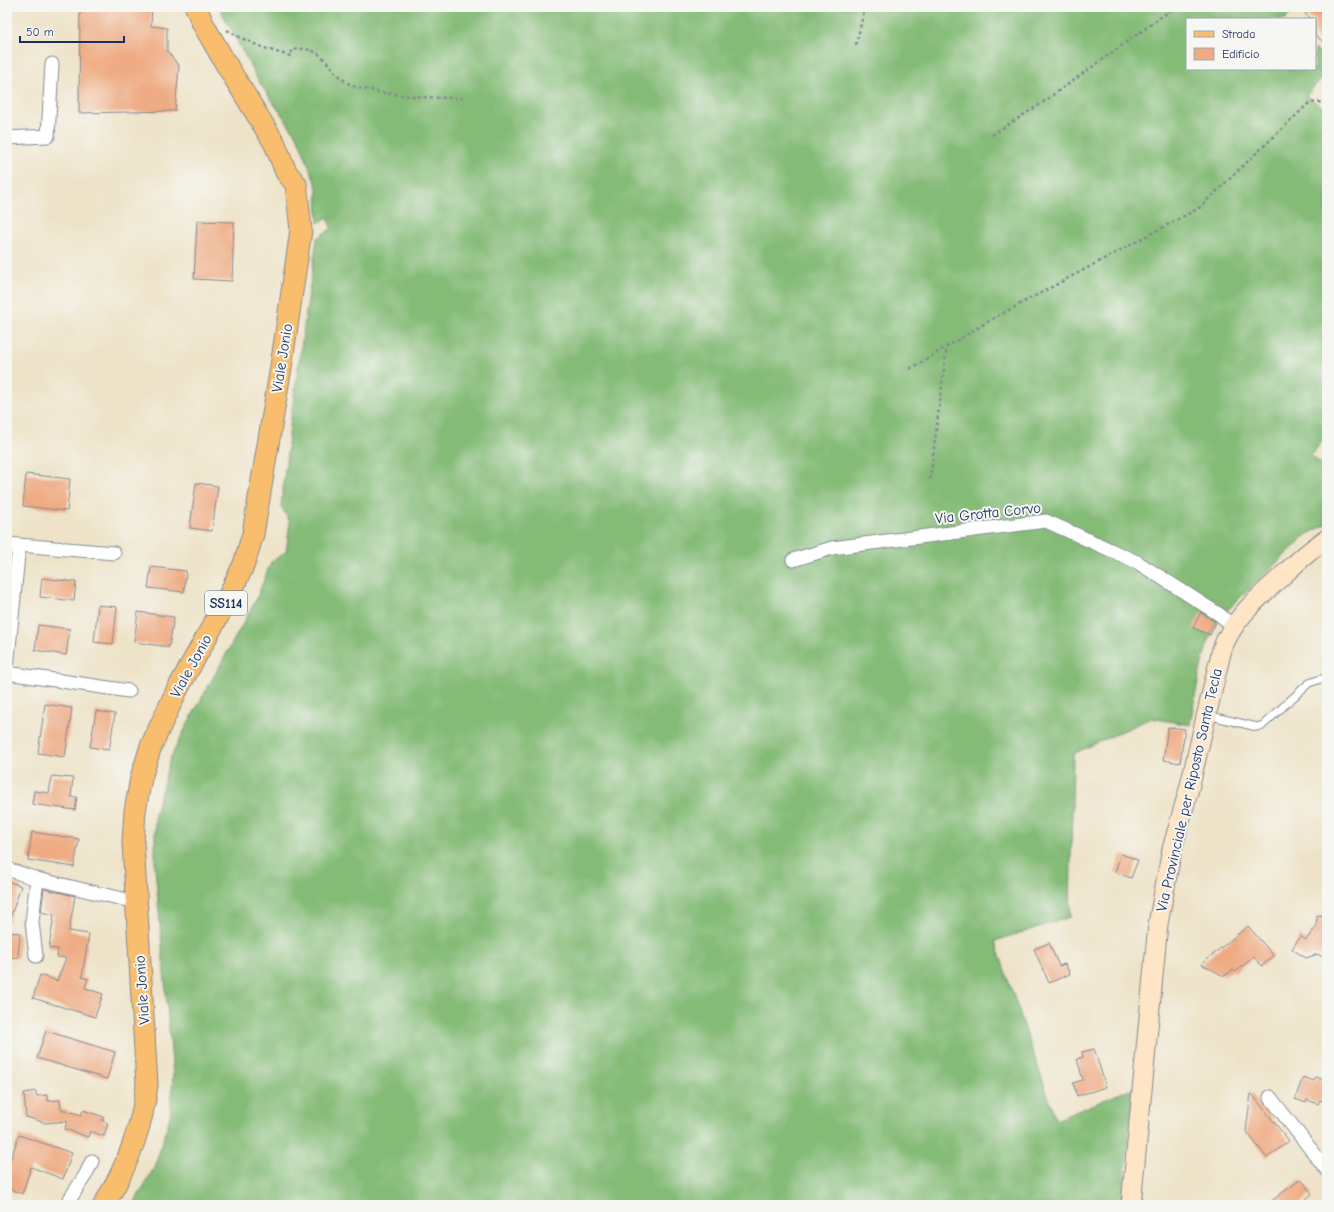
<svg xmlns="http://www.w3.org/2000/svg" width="1334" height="1212" viewBox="0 0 1334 1212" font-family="'Comic Neue',sans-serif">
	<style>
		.forest { fill: #84bb77; stroke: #50756a }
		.building { fill: #efab83 }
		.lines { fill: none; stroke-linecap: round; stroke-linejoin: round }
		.lane-casing { stroke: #848993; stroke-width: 9 }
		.street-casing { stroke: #848993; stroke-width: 15 }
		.secondary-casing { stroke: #848993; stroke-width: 21 }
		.primary-casing { stroke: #848993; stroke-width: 23 }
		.path { stroke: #848993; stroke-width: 2.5; stroke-dasharray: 3 3; stroke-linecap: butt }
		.lane { stroke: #fff; stroke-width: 7 }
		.street { stroke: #fff; stroke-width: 13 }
		.secondary { stroke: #fde5c5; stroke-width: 19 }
		.primary { stroke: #f9be6d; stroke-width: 21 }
		.labels { text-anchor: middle; stroke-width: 4; stroke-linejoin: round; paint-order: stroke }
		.shield { fill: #f6f6f2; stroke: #5d6b8a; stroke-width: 1 }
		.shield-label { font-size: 14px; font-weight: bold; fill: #1b2f5e }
		.street-label { font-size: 15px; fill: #1b2f5e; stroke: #f6f6f2 }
	</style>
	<rect width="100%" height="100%" fill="#f6f6f2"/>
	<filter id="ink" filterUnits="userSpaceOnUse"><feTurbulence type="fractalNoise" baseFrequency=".025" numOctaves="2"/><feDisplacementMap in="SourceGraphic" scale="8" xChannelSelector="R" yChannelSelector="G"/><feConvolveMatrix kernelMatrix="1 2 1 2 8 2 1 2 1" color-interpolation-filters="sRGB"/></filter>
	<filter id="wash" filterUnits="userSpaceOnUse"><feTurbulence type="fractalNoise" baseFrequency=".012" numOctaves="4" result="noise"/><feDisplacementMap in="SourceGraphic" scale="16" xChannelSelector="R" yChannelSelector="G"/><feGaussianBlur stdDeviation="0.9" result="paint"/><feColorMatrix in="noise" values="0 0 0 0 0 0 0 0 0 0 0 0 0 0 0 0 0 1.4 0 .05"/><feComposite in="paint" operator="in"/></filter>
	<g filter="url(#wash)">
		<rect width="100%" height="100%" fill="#eee3c8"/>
		<path class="forest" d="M219,7H1297L1286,19H1187V69H1315V49L1327,58V72L1306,96L1327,110V434L1311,456L1327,468V524L1306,535L1218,619C1201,653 1197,688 1190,725L1151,718L1073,754L1070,917L995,941L1056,1120L1130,1089L1133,1093L1122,1205H133L155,1166L170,1117L173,1075L155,867V814L170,759L187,725L256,600L271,562L286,552L290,522L281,506L292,409L317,238L331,229L328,217L318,223L317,187L298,138L259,82Z"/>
		<g id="blocks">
			<path class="building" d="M80,7H152L151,26L167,28V51L179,66L175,111L79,113Z
				M1310,7H1315L1327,16V45L1315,35V19H1312L1305,14Z
				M197,221L234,222L232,281L194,279Z
				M26,474L70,479L67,511L23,506Z
				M196,483L218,486L212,531L190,528Z
				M151,567L186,571L184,592L148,588Z
				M42,578L76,582L74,601L40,597Z
				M98,605L117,607L113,644L94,642Z
				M138,612L174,617L169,647L134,642Z
				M1201,612L1216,622L1210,635L1193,628Z
				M38,625L70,629L66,655L35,650Z
				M45,704L72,708L65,757L38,753Z
				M96,711L115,714L109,750L90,747Z
				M1168,727L1185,729L1180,763L1163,760Z
				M52,776L73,778L71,797H77L75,810L32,804L34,791L49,793Z
				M32,832L79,839L74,867L28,860Z
				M1121,854L1138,860L1131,878L1115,872Z
				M7,881L21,886L9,922H7Z
				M44,889L75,896L69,931L89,934L82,977L88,979L85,988L103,994L95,1017L33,998L40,975L57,981L66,958L57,957L58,949L49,948L54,915L41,912Z
				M1327,915V951L1322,957L1318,954L1306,958L1292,949L1300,936L1306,940L1316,927L1317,916Z
				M1248,926L1274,956L1262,966L1254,957L1235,972L1233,970L1224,976L1201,964Z
				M7,932L20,933L18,958L7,957Z
				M1049,943L1059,966L1065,964L1070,974L1049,983L1034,949Z
				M46,1031L115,1052L107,1079L37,1058Z
				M1094,1049L1106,1087L1077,1096L1073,1083L1083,1080L1077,1059L1083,1057L1082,1052Z
				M1303,1077L1314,1081L1316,1077L1327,1081V1102L1320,1100L1318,1104L1307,1100L1306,1103L1295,1099Z
				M36,1091V1096L47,1095L48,1101L60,1100L61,1109L81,1115L83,1110L104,1117L102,1121L108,1123L104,1136L90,1131L88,1137L65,1129L67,1121L46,1123L26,1117L24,1093Z
				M1251,1093L1289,1141L1267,1158L1246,1131Z
				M19,1135L72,1153L63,1179L31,1167L22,1194L7,1188V1160L10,1161Z
				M1301,1179L1312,1194L1298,1205H1266Z"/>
		</g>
	</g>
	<g filter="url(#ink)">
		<use href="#blocks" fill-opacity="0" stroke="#848993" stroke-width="1"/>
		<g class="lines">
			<defs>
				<path id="lane" d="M1207,715L1257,727L1263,725L1309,683L1327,677"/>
				<path id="street" d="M7,138L48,136L52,64
					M7,544L114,553
					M793,560L832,548L1046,521L1137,562L1220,615L1233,626
					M7,668L19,545
					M7,673L129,691
					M7,869L37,879
					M36,956L32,922L37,879L136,902
					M1270,1097L1327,1170
					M66,1205L86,1174L92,1161"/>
				<path id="secondary" d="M1131,1205L1158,924L1172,849L1189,789L1222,649C1233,619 1257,599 1280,578C1295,564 1309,550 1327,539"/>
				<path id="primary" d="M104,1205C127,1167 142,1129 147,1085L133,842L135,811L141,778L151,746L177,690L227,600L244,564L253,534L281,367L301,230L296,184L286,172L275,144L226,64L203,24L196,7"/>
			</defs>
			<use href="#lane" class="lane-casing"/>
			<use href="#street" class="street-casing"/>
			<use href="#secondary" class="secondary-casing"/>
			<use href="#primary" class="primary-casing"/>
			<path class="path" d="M227,30C247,42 267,50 291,56L292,50C327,43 326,73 353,86C359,89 368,89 374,91C405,97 435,98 465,98
				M856,45L865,7
				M992,135L1042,103L1175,7
				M910,369L994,318L1199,208L1309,103L1319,102L1327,107
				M930,479L947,345"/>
			<use href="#lane" class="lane"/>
			<use href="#street" class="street"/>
			<use href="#secondary" class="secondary"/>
			<use href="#primary" class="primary"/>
		</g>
	</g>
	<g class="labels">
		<rect class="shield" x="205" y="591" width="42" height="24" rx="3"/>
		<g class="shield-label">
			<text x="226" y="608">SS114</text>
		</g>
		<g class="street-label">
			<text transform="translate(282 358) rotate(-81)" y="5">Viale Jonio</text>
			<text transform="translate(988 513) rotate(-6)" y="5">Via Grotta Corvo</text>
			<text transform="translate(191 666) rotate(-61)" y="5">Viale Jonio</text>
			<text transform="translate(1189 790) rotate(-77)" y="5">Via Provinciale per Riposto Santa Tecla</text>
			<text transform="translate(142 990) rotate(-94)" y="5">Viale Jonio</text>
		</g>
	</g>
	<rect width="1334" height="1212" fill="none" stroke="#f6f6f2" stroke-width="24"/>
	<rect x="1186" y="18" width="130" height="52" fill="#f6f6f2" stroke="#9ea6b7"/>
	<rect x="1194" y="31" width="20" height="6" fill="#f9be6d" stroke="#9ea6b7"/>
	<text x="1222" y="38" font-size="12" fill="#1b2f5e">Strada</text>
	<rect x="1194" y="48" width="20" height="12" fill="#efab83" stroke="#9ea6b7"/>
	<text x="1222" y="58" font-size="12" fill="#1b2f5e">Edificio</text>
	<path d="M20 36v6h104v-6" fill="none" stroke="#1b2f5e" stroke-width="2"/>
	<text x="26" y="36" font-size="12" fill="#1b2f5e" stroke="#f6f6f2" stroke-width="3" paint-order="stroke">50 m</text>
</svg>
